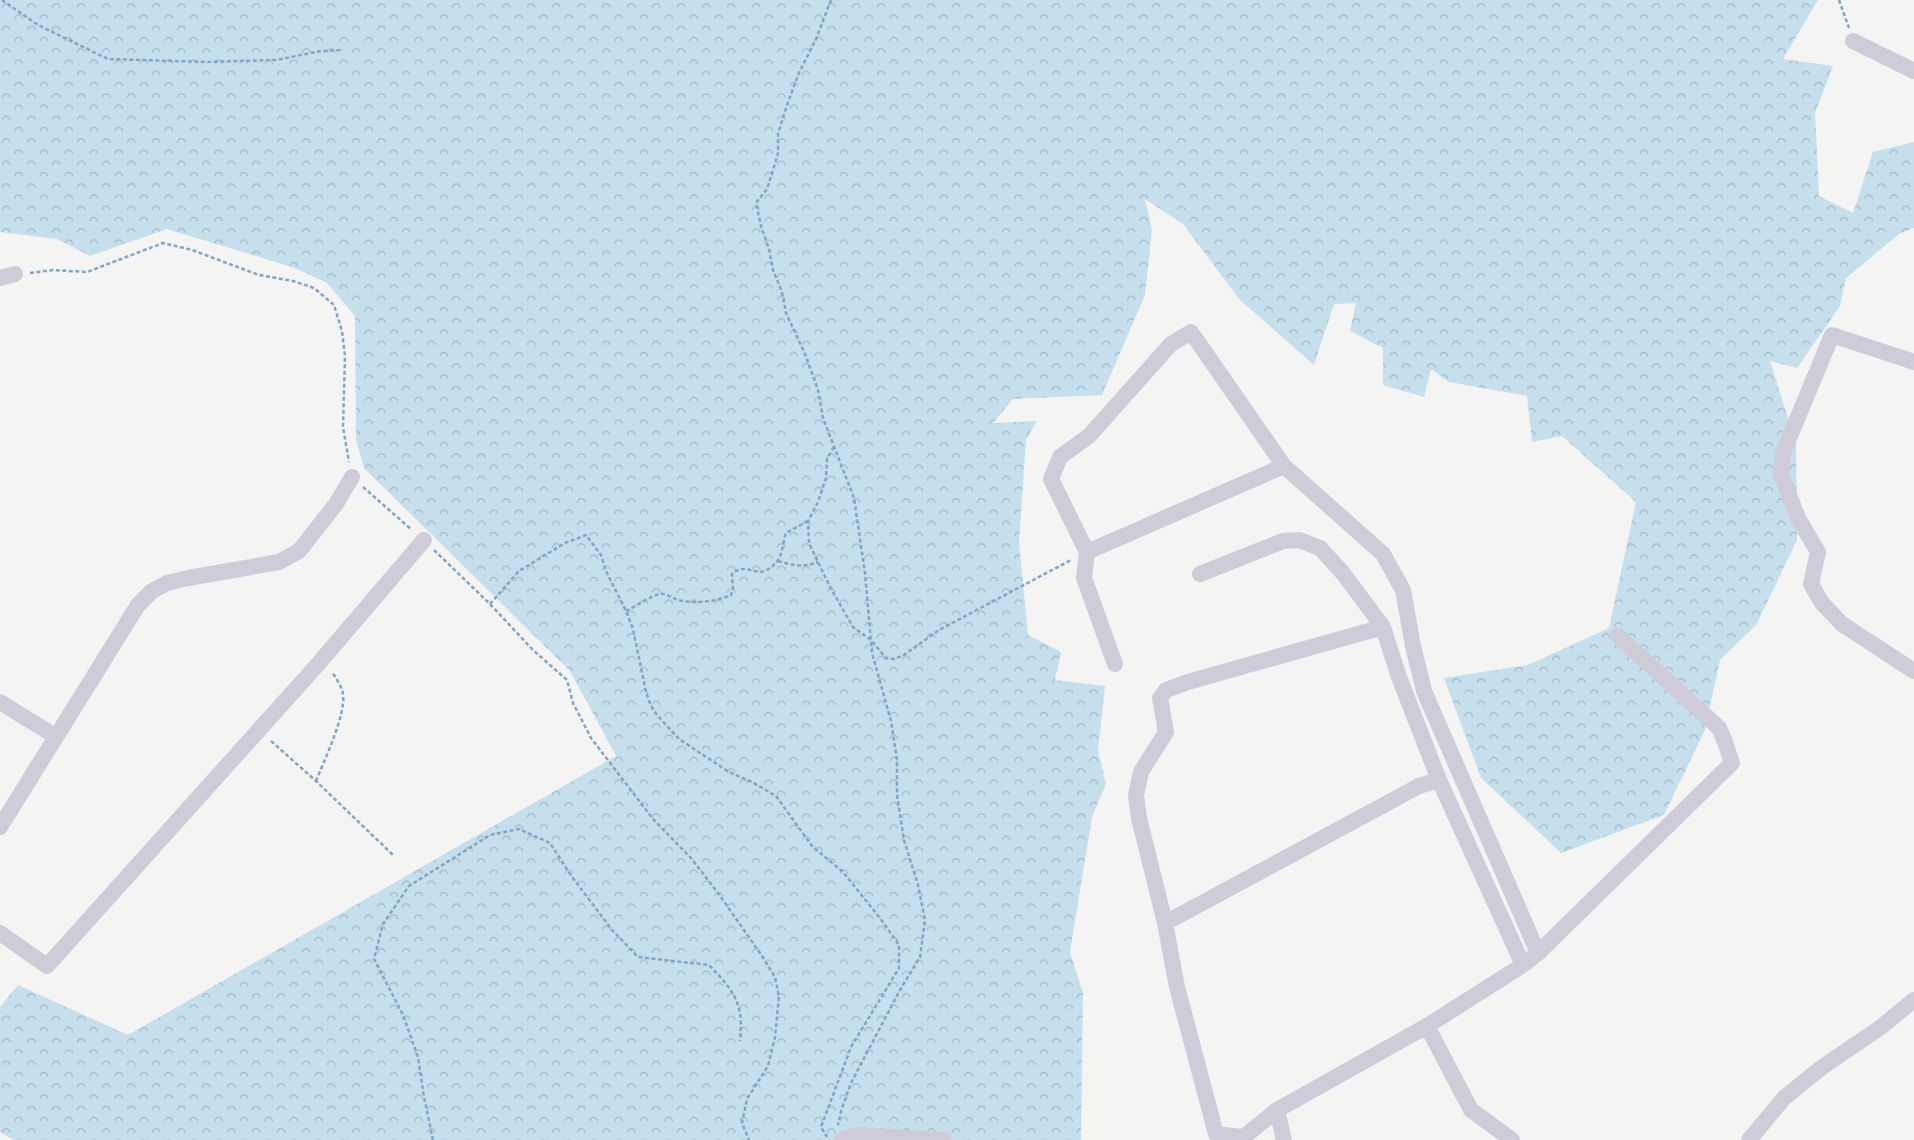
<svg xmlns="http://www.w3.org/2000/svg" width="1914" height="1140" viewBox="0 0 1914 1140" font-family="Quicksand,sans-serif">
	<style>
		.forest { fill: url(#forest-crowns) }
		.lines { fill: none; stroke-linecap: round; stroke-linejoin: round }
		.path { stroke: #81a5c8; stroke-width: 2.5; stroke-dasharray: 4 2.5; stroke-linecap: butt }
		.minor { stroke: #d0cbd8; stroke-width: 16 }
	</style>
	<defs>
		<pattern id="forest-crowns" width="20" height="18" patternUnits="userSpaceOnUse" patternTransform="scale(1.25)"><rect width="20" height="18" fill="#c6dfed"/><path d="M2 6a3 3 0 1 1 6 0M12 15a3 3 0 1 1 6 0" fill="none" stroke="#a3b7c3"/></pattern>
	</defs>
	<rect width="100%" height="100%" fill="#f4f4f3"/>
	<path class="forest" d="M0,0H1818L1783,59L1833,66L1815,113L1819,196L1853,213L1873,152L1914,142V228L1899,234L1846,278L1840,306L1797,368L1770,361L1796,443L1797,540L1756,625L1720,660L1705,730L1664,815L1561,853L1481,778L1444,678L1528,665L1609,628L1636,502L1562,436L1532,442L1527,396L1449,382L1431,369L1424,397L1383,385V348L1350,331L1356,303L1334,304L1314,365L1240,300L1183,224L1145,199L1152,230L1145,295L1102,395L1013,399L993,423L1037,421L1026,440L1019,542L1028,635L1061,652L1055,680L1105,686L1098,751L1106,784L1092,817L1070,952L1083,993L1081,1140H14L0,1132V1007L18,985L128,1035L616,756L570,671L364,468L356,439L355,316L327,283L295,268L167,229L90,256L57,239L0,232Z"/>
	<g class="lines">
		<path class="path" d="M2,0L38,25L108,59L207,62L276,60L321,51L343,50
			M831,0L816,39L798,75L785,111L778,134V154L767,189L756,203L761,226L769,249L773,270L782,292L786,313L805,354L818,390L823,418L854,498L865,573L872,653L891,721L897,760V795L904,840L918,885L925,920L920,957L900,990L851,1083L842,1108L838,1125
			M1839,0L1849,28
			M30,273L53,270L87,272L163,243L192,250L259,275L293,281L314,288L334,305L342,331L345,356L343,427L349,462
			M834,447L827,459L826,478L818,502L808,521L809,543L830,587L853,627L871,640L886,658L894,659L904,655L939,630L1071,560
			M363,487L412,530
			M434,550L490,604L533,650L567,680L573,703L591,738L653,819L691,858L718,893L762,956L775,977L779,997L775,1037L768,1066L747,1099L742,1123L749,1140
			M778,561C792,565 804,568 818,562
			M490,604L519,571L565,543L586,535L601,555L606,571L626,611L633,629L646,692L651,706L657,715L679,739L729,772L752,782L776,796L812,846L843,872L880,918L899,945V968L851,1047L821,1127L827,1137
			M626,611C633,608 654,594 660,594C666,593 672,598 678,600C696,604 714,602 731,595L733,589L732,574C748,560 755,581 773,566C773,565 778,561 778,560C783,552 783,541 786,533L808,521
			M271,741L316,781L394,856
			M316,781C324,761 346,715 343,694C342,687 336,678 332,672
			M433,1140L424,1097L418,1057L403,1015L374,959L383,924L409,886L490,835L519,829L550,843L570,874L612,930L638,957L709,965C734,991 744,1003 740,1041"/>
		<path class="minor" d="M1853,41L1914,71
			M0,278L15,274
			M1914,362L1832,335L1783,453L1781,474L1798,518L1818,552L1811,584L1822,603L1842,624L1914,671
			M1284,466L1087,552L1051,479L1060,457L1089,436L1171,344L1191,332L1284,466L1383,554L1403,590L1413,646L1424,691L1538,953
			M1087,552L1084,578L1115,664
			M1200,574L1283,541L1299,540L1320,548L1342,572L1383,627
			M0,702L55,736
			M0,827L138,605L152,591L167,583L188,578L279,562L299,551L336,504L352,477
			M1165,923L1419,786L1439,780
			M0,933L47,966L319,663L424,540
			M1427,1026L1471,1110L1512,1140
			M1242,1137L1216,1134L1177,987L1165,923L1139,818L1136,795L1141,772L1166,732L1160,698L1166,690L1188,682L1383,627L1399,677L1439,780L1523,965
			M842,1140L856,1135L944,1140
			M1240,1140L1277,1110
			M1284,1140L1277,1110L1427,1026L1523,965L1538,953L1732,763L1725,742L1719,728L1618,636
			M1749,1140L1784,1098L1821,1068L1881,1027L1914,1000"/>
	</g>
</svg>
